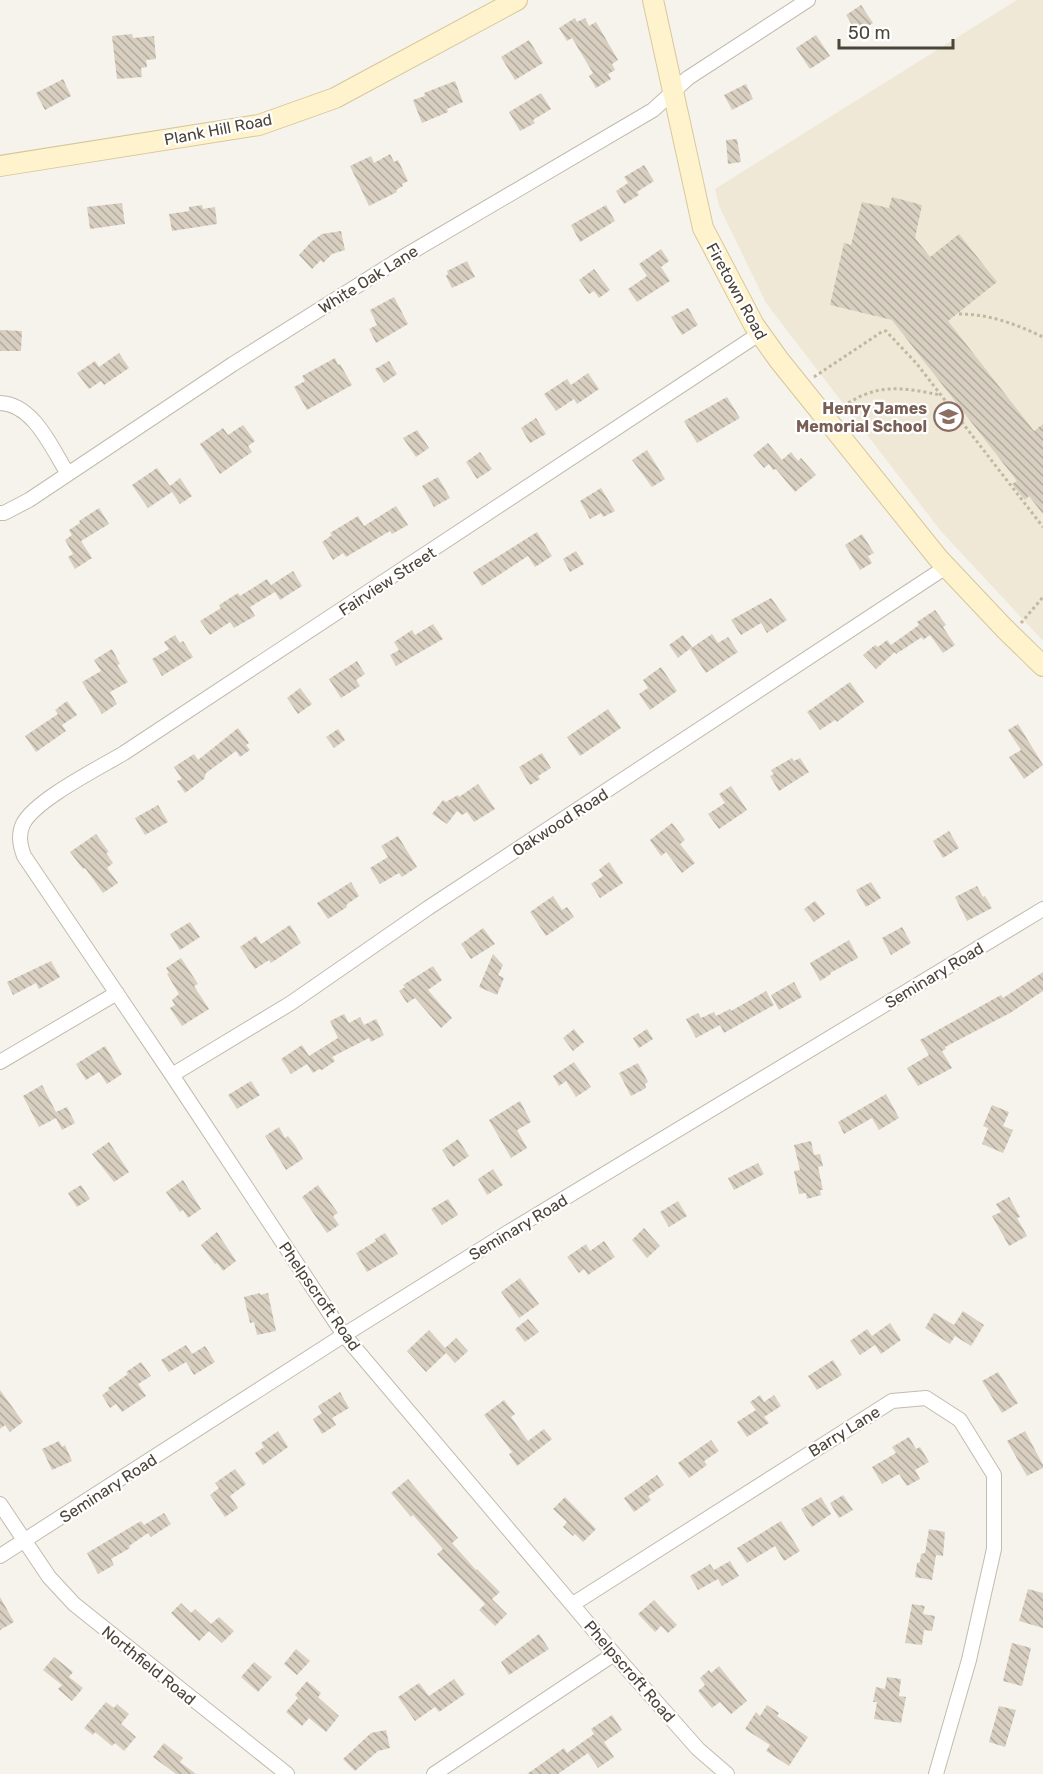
<svg xmlns="http://www.w3.org/2000/svg" width="1043" height="1774" viewBox="0 0 1043 1774" font-family="Rubik,sans-serif">
	<style>
		.education { fill: #efe8d6 }
		.building { fill: url(#building-back-hatch) }
		.lines { fill: none; stroke-linecap: round; stroke-linejoin: round }
		.street-casing { stroke: #c2bbae; stroke-width: 16 }
		.secondary-casing { stroke: #d6c79b; stroke-width: 22 }
		.path { stroke: #c4b79f; stroke-width: 3; stroke-dasharray: 3 3; stroke-linecap: butt }
		.street { stroke: #fff; stroke-width: 14 }
		.secondary { stroke: #fff3cd; stroke-width: 20 }
		.labels { text-anchor: middle; stroke-width: 4.5; stroke-linejoin: round; paint-order: stroke }
		.street-label { font-size: 16px; fill: #4b4439; stroke: #fff }
		.education-label { font-size: 16px; font-weight: bold; fill: #785e54; stroke: #fff; text-anchor: end }
	</style>
	<defs>
		<pattern id="building-back-hatch" width="6" height="6" patternUnits="userSpaceOnUse" patternTransform="scale(1.5)"><rect width="6" height="6" fill="#d8cfc1"/><path d="M-1 5l2 2M0 0l6 6M5-1l2 2" fill="none" stroke="#b1aa9e"/></pattern>
	</defs>
	<rect width="100%" height="100%" fill="#f6f3ec"/>
	<path class="education" d="M1017,0H1043V641L940,530L766,303L719,206L715,189Z"/>
	<path class="building" d="M861,5L873,23L857,33L846,15Z
		M575,18L577,22L585,18L589,26L596,22L618,60L612,64L615,70L608,74L611,79L596,88L589,76L593,73L572,38L567,41L559,28Z
		M132,34L133,38L154,36L156,59L146,60L147,67L141,68L142,77L117,79L112,36Z
		M816,35L830,56L810,69L796,48Z
		M529,40L543,63L515,80L501,57Z
		M63,79L71,96L45,110L36,93Z
		M455,81L463,102L447,109L448,112L422,123L413,100L425,96L424,93Z
		M746,84L753,99L732,110L724,95Z
		M541,93L551,109L533,120L535,123L520,131L509,112Z
		M737,139L741,162L728,164L726,140Z
		M390,154L394,162L398,160L408,181L402,184L403,186L396,190L397,192L369,206L350,166L371,156L374,163Z
		M644,165L654,181L637,192L639,195L624,204L616,191L628,183L624,177Z
		M892,197L922,205L915,238L930,257L959,234L997,282L948,321L1034,431L1043,424V514L1029,496L1025,500L1012,484L1017,481L892,320L830,305L844,243L851,245L862,202L889,208Z
		M122,203L125,224L90,229L87,207Z
		M202,205L203,209L215,207L217,224L172,231L169,214L189,211V207Z
		M606,205L615,221L580,242L571,225Z
		M341,231L345,250L332,254L323,263L321,260L312,269L299,255L311,242L322,234Z
		M661,249L669,261L661,267L670,281L637,302L628,289L647,276L639,264Z
		M467,261L475,277L452,288L446,276L448,274L447,271Z
		M594,269L610,290L599,298L594,291L589,294L579,280Z
		M394,297L408,324L376,343L369,329L377,325L370,310Z
		M688,308L698,325L682,335L671,317Z
		M0,330L22,331L21,351H0Z
		M119,353L129,368L104,385L101,381L89,389L77,373L95,361L99,367Z
		M335,358L338,365L340,364L352,385L307,410L294,387L305,381L302,376Z
		M389,361L397,374L384,383L375,369Z
		M588,373L599,389L577,404L574,399L556,411L544,394L567,379L571,385Z
		M727,397L740,418L697,443L684,421Z
		M536,418L546,434L530,443L521,428Z
		M243,425L255,441L248,446L252,452L220,474L200,444L223,428L228,435Z
		M417,430L429,448L416,457L403,438Z
		M768,443L782,460L791,452L798,461L801,458L816,475L795,492L776,469L773,470L769,464L764,468L753,455Z
		M647,450L665,479L652,487L632,460Z
		M480,452L492,469L477,479L466,462Z
		M157,468L170,486L180,478L192,496L180,504L172,492L148,508L132,485Z
		M438,477L450,498L434,507L422,486Z
		M601,488L615,511L603,517L601,513L590,519L580,501Z
		M396,506L408,525L392,534L390,531L346,557L343,553L333,560L322,542L332,535L330,533L358,516L364,526Z
		M99,508L109,524L81,541L92,558L75,569L68,557L73,554L65,540L72,535L69,530L80,523L79,521Z
		M537,532L552,556L535,567L528,556L482,586L473,572Z
		M862,534L874,553L868,556L872,563L860,570L845,545Z
		M576,551L584,564L570,572L563,559Z
		M293,571L302,586L280,600L271,585Z
		M267,579L275,592L250,607L255,616L234,628L230,622L210,635L200,621L221,608L219,605L238,593L240,596Z
		M771,598L787,620L767,633L761,623L741,635L731,620Z
		M935,610L946,625L943,627L955,645L943,653L930,635L923,640L922,637L896,654L895,652L876,669L863,655L875,645L878,647L887,640L891,645L919,625L917,622Z
		M433,624L443,639L396,666L390,655L399,650L394,642L412,630L415,635Z
		M712,634L718,643L728,637L738,652L706,673L690,649Z
		M175,635L180,643L183,641L193,657L162,676L152,659L169,649L164,642Z
		M683,635L692,647L678,658L669,645Z
		M112,649L120,664L117,665L128,682L110,692L117,704L102,714L82,682L101,671L94,660Z
		M357,661L365,674L356,680L360,686L341,698L329,679Z
		M661,667L677,691L650,710L639,694L648,688L643,680Z
		M850,682L864,702L837,722L835,720L820,730L807,712Z
		M300,688L312,704L298,714L287,698Z
		M67,701L77,715L62,725L66,731L36,752L25,736L58,714L55,710Z
		M608,709L621,728L580,756L567,737Z
		M1018,724L1043,765L1024,779L1009,757L1021,750L1008,730Z
		M238,728L249,743L246,745L250,750L240,757L236,751L206,773L204,779L185,793L177,781L182,779L174,767L194,754L198,760Z
		M338,729L345,740L334,748L326,737Z
		M542,753L551,768L538,776L540,779L530,785L519,767Z
		M792,758L794,761L800,758L809,772L779,791L770,776L774,774L771,770Z
		M478,784L495,809L474,822L467,812L462,815L457,811L447,824L432,814L443,800L446,802L458,795L459,797Z
		M731,786L747,810L719,829L708,814L725,803L719,794Z
		M158,805L168,822L145,835L135,818Z
		M672,823L685,840L680,844L695,863L682,873L666,852L661,856L650,840Z
		M949,831L959,848L943,858L933,841Z
		M96,834L109,852L106,853L113,863L107,868L118,883L103,893L85,868L83,869L70,852Z
		M398,836L417,867L402,877L399,873L380,884L370,868L388,857L381,846Z
		M609,862L623,883L600,898L591,884L603,876L599,870Z
		M351,882L359,896L346,905L347,907L328,919L317,903Z
		M871,882L881,898L866,907L856,890Z
		M977,886L983,897L985,896L992,908L967,921L955,897Z
		M553,896L562,910L567,907L574,917L546,936L530,912Z
		M815,901L825,914L814,922L804,909Z
		M190,922L200,937L180,950L170,934Z
		M290,925L301,943L271,963L269,960L255,969L240,947L256,936L261,944Z
		M902,927L911,943L891,955L882,938Z
		M483,928L495,944L471,959L461,944Z
		M849,940L858,958L830,973L831,974L820,981L810,963Z
		M493,954L503,965L498,975L504,978L497,995L479,987Z
		M181,958L198,984L194,986L209,1009L182,1026L170,1008L175,1005L172,1000L179,994L167,974L169,973L166,968Z
		M51,961L60,977L39,989L36,983L13,995L7,982Z
		M433,966L442,980L428,990L452,1018L441,1028L415,998L407,1003L399,991L405,987L403,985Z
		M1043,972V991L1010,1013L945,1047L946,1049L942,1051L952,1068L918,1086L907,1068L929,1055L920,1040L1001,995L1003,998Z
		M794,982L802,997L779,1010L771,995Z
		M766,991L774,1005L724,1033L720,1025L696,1038L686,1019L698,1013L701,1018L714,1012L716,1016L730,1009L731,1011Z
		M344,1014L349,1023L360,1017L364,1025L376,1019L384,1035L371,1042L369,1038L332,1057L335,1061L322,1070L319,1069L313,1073L307,1064L291,1074L281,1059L302,1045L309,1056L338,1038L330,1021Z
		M574,1029L584,1042L573,1051L563,1038Z
		M647,1029L653,1039L639,1048L633,1038Z
		M105,1046L122,1074L107,1084L99,1072L86,1080L76,1064Z
		M574,1062L591,1087L576,1097L566,1081L559,1086L553,1076Z
		M638,1063L648,1082L645,1084L646,1088L631,1096L619,1073Z
		M251,1081L260,1095L237,1109L228,1095Z
		M42,1085L56,1112L67,1107L75,1123L62,1130L56,1118L39,1127L23,1096Z
		M886,1094L899,1118L879,1130L872,1118L844,1134L838,1122Z
		M520,1101L531,1122L517,1130L527,1148L511,1158L489,1120Z
		M992,1105L1009,1112L1003,1126L1013,1130L1003,1153L982,1144L988,1128L983,1126Z
		M279,1127L285,1138L288,1136L295,1145L303,1159L286,1170L265,1136Z
		M458,1139L469,1156L453,1167L442,1150Z
		M811,1141L814,1155L820,1154L823,1166L818,1167L823,1190H820L821,1195L807,1199L806,1193L799,1194L794,1171L800,1170L794,1145Z
		M109,1142L129,1172L114,1182L92,1154Z
		M758,1163L764,1174L734,1190L728,1178Z
		M493,1169L503,1185L487,1195L478,1179Z
		M183,1180L201,1209L188,1218L183,1210L180,1212L166,1192Z
		M81,1185L90,1199L77,1207L68,1193Z
		M318,1185L338,1213L333,1216L339,1225L327,1233L302,1197Z
		M1009,1197L1020,1217L1017,1218L1027,1236L1009,1246L992,1216L1001,1212L996,1204Z
		M448,1199L458,1215L442,1225L431,1209Z
		M678,1201L687,1216L669,1227L660,1212Z
		M644,1228L660,1246L647,1258L632,1240Z
		M217,1232L236,1261L223,1271L217,1263L215,1264L201,1245Z
		M385,1233L398,1254L367,1272L356,1253L376,1241L375,1239Z
		M604,1241L615,1257L588,1275L584,1269L579,1273L567,1257L586,1244L590,1251Z
		M520,1278L539,1304L519,1318L501,1292Z
		M260,1293V1295L268,1293L276,1331L257,1335L254,1322L250,1323L244,1297Z
		M963,1311L984,1325L971,1346L955,1336L950,1344L925,1328L934,1313L954,1325Z
		M528,1319L539,1332L525,1342L515,1329Z
		M890,1323L901,1340L881,1354L875,1345L860,1355L850,1341L867,1329L872,1336Z
		M429,1330L445,1348L456,1338L468,1351L455,1363L446,1353L426,1372L407,1351Z
		M186,1345L192,1354L205,1346L215,1362L194,1375L186,1362L169,1372L161,1360Z
		M833,1360L842,1375L817,1390L808,1376Z
		M141,1362L151,1376L138,1384L146,1396L122,1412L116,1404L110,1408L102,1395L109,1390L108,1388L128,1374L126,1372Z
		M998,1372L1018,1403L1002,1413L982,1381Z
		M0,1390L23,1422L10,1432L5,1425L0,1429Z
		M340,1392L349,1408L332,1418L336,1425L322,1434L313,1419L322,1413L318,1406Z
		M760,1395L764,1402L774,1395L781,1406L764,1417L769,1423L747,1437L737,1422L756,1410L750,1402Z
		M504,1400L515,1414L511,1417L528,1441L544,1429L552,1439L517,1466L509,1454L512,1452L484,1415Z
		M278,1431L288,1447L263,1465L255,1453L264,1447L261,1443Z
		M1025,1431L1043,1465V1468L1027,1476L1007,1441Z
		M909,1437L916,1449L920,1447L929,1462L915,1470L920,1479L907,1486L899,1474L882,1484L872,1467L896,1453L892,1447Z
		M711,1440L719,1451L704,1461L707,1465L689,1478L678,1463Z
		M59,1441L62,1447L65,1445L72,1461L52,1470L42,1449Z
		M235,1469L246,1484L230,1496L238,1508L225,1517L210,1495L219,1488L215,1483Z
		M657,1475L664,1485L648,1496L651,1500L634,1512L624,1498Z
		M408,1479L458,1538L452,1543L476,1570L477,1569L500,1592L492,1599L507,1614L495,1626L479,1610L485,1604L437,1554L443,1549L413,1515L411,1517L391,1493Z
		M843,1495L853,1510L839,1518L830,1503Z
		M565,1497L596,1529L583,1542L575,1534L573,1536L563,1527L567,1522L553,1509Z
		M821,1497L831,1514L812,1527L801,1509Z
		M164,1513L171,1524L151,1537L148,1533L129,1546L130,1548L111,1559L114,1565L98,1574L87,1553L141,1521L144,1525Z
		M781,1521L800,1551L784,1561L775,1546L747,1563L737,1548Z
		M929,1529L945,1532L943,1556L936,1555L932,1580L915,1577L917,1563L920,1562L921,1554L925,1553Z
		M730,1561L739,1576L722,1586L718,1579L698,1590L690,1576L710,1564L714,1570Z
		M1028,1589L1043,1593V1628L1019,1621Z
		M0,1597L14,1622L0,1630Z
		M654,1600L677,1625L668,1633L661,1626L655,1632L638,1614Z
		M181,1603L191,1613L195,1609L211,1624L219,1617L234,1631L222,1643L209,1631L199,1641L171,1613Z
		M912,1604L925,1606L923,1614L935,1616L932,1631L924,1630L922,1645L905,1643Z
		M539,1634L549,1649L509,1675L501,1662Z
		M1012,1643L1031,1648L1022,1686L1003,1681Z
		M296,1649L310,1661L297,1675L284,1664Z
		M54,1657L73,1672L69,1677L83,1688L72,1701L58,1689L62,1685L43,1670Z
		M254,1662L272,1677L258,1692L241,1677Z
		M719,1666L747,1701L731,1714L720,1702L712,1708L698,1691L705,1685L700,1678L709,1670L711,1673Z
		M887,1677L901,1679L899,1696L906,1697L901,1723L874,1719L877,1702H873L876,1687L885,1689Z
		M454,1679L465,1694L439,1712L435,1707L415,1721L398,1697L419,1683L429,1696Z
		M307,1681L321,1693L318,1697L339,1716L326,1732L309,1718L302,1726L286,1712L298,1698L295,1695Z
		M106,1702L114,1708L117,1704L129,1714L121,1724L136,1737L124,1751L115,1743L112,1746L95,1732L93,1735L84,1728Z
		M767,1705L779,1713L777,1716L808,1737L789,1766L766,1751L770,1745L745,1729L756,1712L760,1716Z
		M999,1706L1016,1710L1005,1747L989,1742Z
		M612,1715L622,1730L604,1742L614,1757L598,1768L588,1753L558,1774H527L564,1748L567,1753L594,1734L591,1729Z
		M386,1730L390,1748L378,1751L355,1771L343,1759L371,1733Z
		M164,1743L183,1758L180,1762L196,1774H176L153,1757Z"/>
	<g class="lines">
		<defs>
			<path id="street" d="M0,403C34,404 52,449 68,474
				M0,513H4L29,500L233,364L403,257L653,110L688,78L808,0
				M0,1062L117,993
				M172,1075L291,1003L428,908L946,567
				M0,1504L49,1577L74,1604L287,1774
				M0,1556L344,1335L507,1233L1043,909
				M573,1604L892,1401L926,1398L960,1420L994,1475V1549L969,1660L936,1774
				M434,1774L614,1654
				M727,1774L698,1749L614,1654L344,1335L172,1075L24,856C20,845 18,835 23,824C35,800 99,768 124,753L759,334"/>
			<path id="secondary" d="M653,0L703,228L754,325L779,360L938,558L1004,628L1043,666
				M0,166L259,125L335,98L517,0"/>
		</defs>
		<use href="#street" class="street-casing"/>
		<use href="#secondary" class="secondary-casing"/>
		<path class="path" d="M959,314C989,314 1016,324 1043,337
			M814,377L883,331H886L917,364L1043,527
			M837,407C847,405 855,398 864,395C889,384 915,390 940,395
			M1021,623L1043,597"/>
		<use href="#street" class="street"/>
		<use href="#secondary" class="secondary"/>
	</g>
	<defs>
		<symbol id="school-ring" viewBox="-11 -11 22 22"><circle r="9.5" fill="#fff" stroke="#8d6e63" stroke-width="1.5"/><path d="M0-5L7-2L0 1L-7-2ZM-4 1L0 2.5L4 1V4Q0 6-4 4Z" fill="#8d6e63"/></symbol>
	</defs>
	<g fill-rule="evenodd">
		<use href="#school-ring" x="932" y="400" width="33" height="33"/>
	</g>
	<g class="labels">
		<g class="street-label">
			<text transform="translate(218 129) rotate(-11)" y="6">Plank Hill Road</text>
			<text transform="translate(368 279) rotate(-32)" y="6">White Oak Lane</text>
			<text transform="translate(737 291) rotate(61)" y="6">Firetown Road</text>
			<text transform="translate(387 581) rotate(-33)" y="6">Fairview Street</text>
			<text transform="translate(560 822) rotate(-33)" y="6">Oakwood Road</text>
			<text transform="translate(934 975) rotate(-31)" y="6">Seminary Road</text>
			<text transform="translate(518 1227) rotate(-31)" y="6">Seminary Road</text>
			<text transform="translate(320 1296) rotate(55)" y="6">Phelpscroft Road</text>
			<text transform="translate(844 1431) rotate(-32)" y="6">Barry Lane</text>
			<text transform="translate(108 1488) rotate(-33)" y="6">Seminary Road</text>
			<text transform="translate(149 1665) rotate(39)" y="6">Northfield Road</text>
			<text transform="translate(630 1671) rotate(49)" y="6">Phelpscroft Road</text>
		</g>
		<g class="education-label">
			<text x="927" y="414">Henry James<tspan x="927" dy="18">Memorial School</tspan></text>
		</g>
	</g>
	<path d="M839 39v9h114v-9" fill="none" stroke="#4b4439" stroke-width="3"/>
	<text x="848" y="39" font-size="18" fill="#4b4439" stroke="#ffffff" stroke-width="4.5" paint-order="stroke">50 m</text>
</svg>
